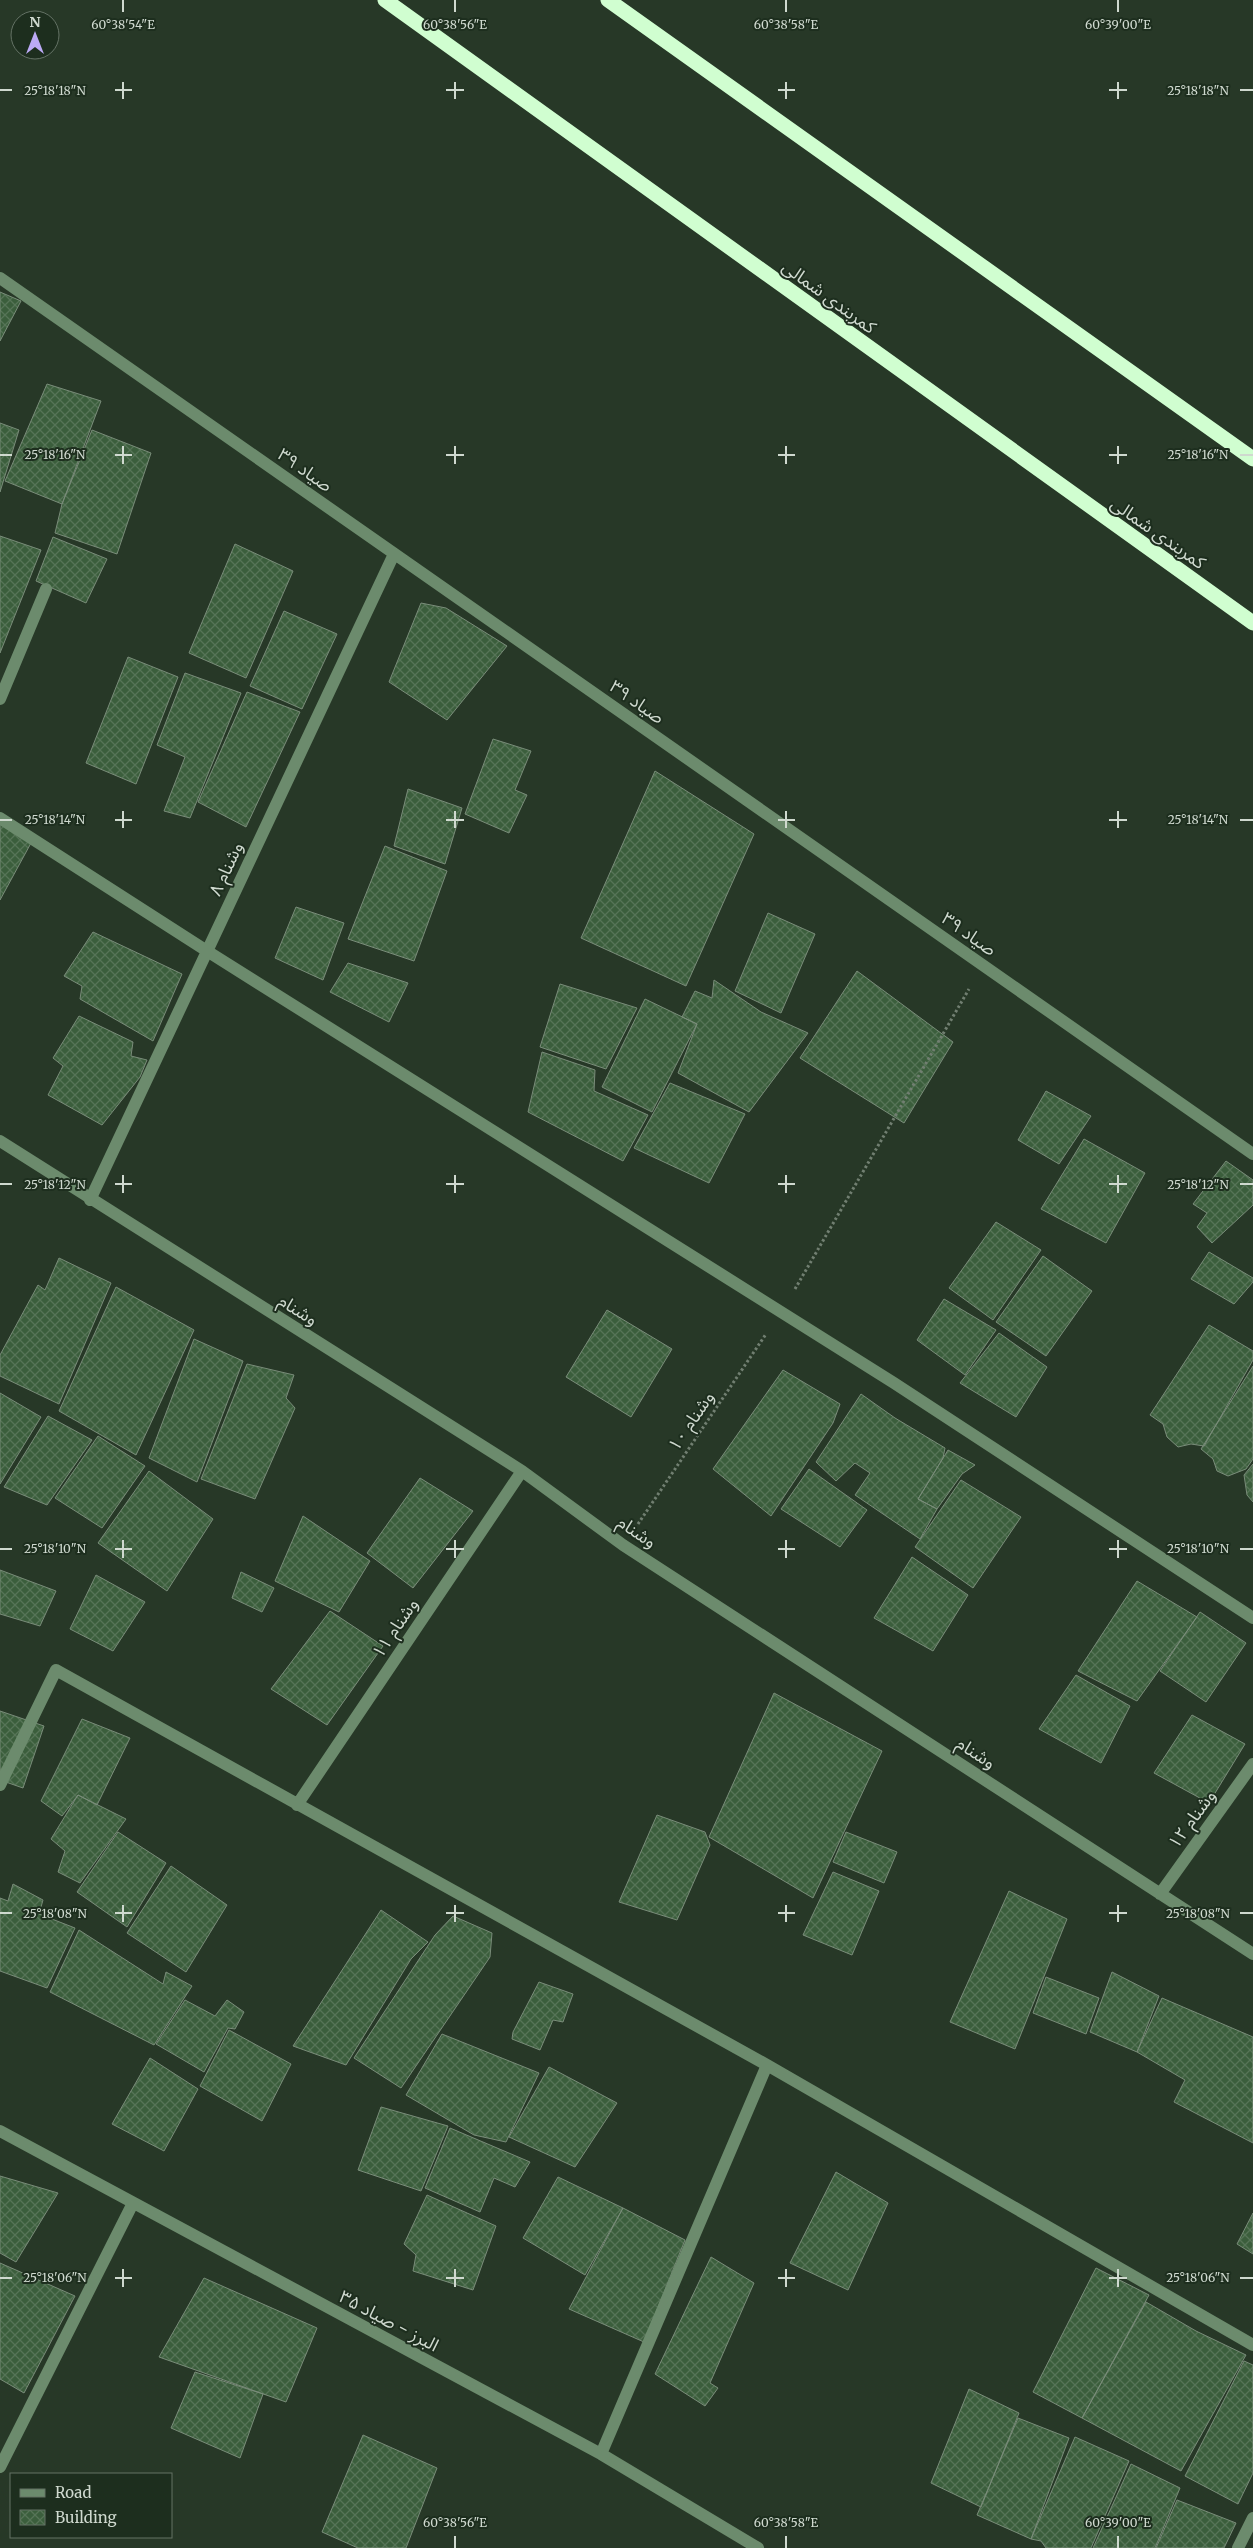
<svg xmlns="http://www.w3.org/2000/svg" width="1253" height="2548" viewBox="0 0 1253 2548" font-family="Merriweather,'Noto Sans Arabic',serif">
	<style>
		.building { fill: url(#building-cross-hatch); stroke: #798c79 }
		.lines { fill: none; stroke-linecap: round; stroke-linejoin: round }
		.path { stroke: #717f71; stroke-width: 3; stroke-dasharray: 2.5 2.5; stroke-linecap: butt }
		.minor { stroke: #6c8b6d; stroke-width: 12 }
		.highway { stroke: #d0fed0; stroke-width: 15 }
		.ticks { fill: none; stroke: #cfd9cf; stroke-width: 2 }
		.labels { text-anchor: middle; stroke-width: 4; stroke-linejoin: round; paint-order: stroke }
		.street-label { font-size: 18px; fill: #cfd9cf; stroke: #1d2e1e }
		.ticks-label { font-size: 12px; text-anchor: middle; fill: #cfd9cf; stroke: #1d2e1e; stroke-width: 4; stroke-linejoin: round; paint-order: stroke }
	</style>
	<defs>
		<pattern id="building-cross-hatch" width="8" height="8" patternUnits="userSpaceOnUse" patternTransform="scale(1.25)"><rect width="8" height="8" fill="#3b5e3c"/><path d="M0 0l8 8M0 8l8-8" fill="none" stroke="#567457"/></pattern>
	</defs>
	<rect width="100%" height="100%" fill="#273827"/>
	<path class="building" d="M0,292L21,301L0,341Z
		M47,384L101,401L62,504L5,481Z
		M0,423L19,430L0,492Z
		M92,430L151,453L117,554L55,533L62,504Z
		M0,536L41,550L0,653Z
		M53,537L107,559L86,603L36,581Z
		M235,544L293,571L246,678L189,653Z
		M421,603L446,608L507,646L447,720L389,682Z
		M284,611L337,634L302,709L250,686Z
		M128,657L178,677L136,784L86,763Z
		M185,673L241,693L190,818L164,811L185,757L157,745Z
		M247,692L300,712L246,827L198,802Z
		M493,739L531,751L515,790L527,795L509,833L465,814Z
		M655,771L754,834L686,986L581,938Z
		M408,789L462,808L445,864L394,846Z
		M0,823L31,843L0,900Z
		M385,846L447,871L414,961L348,939Z
		M296,907L344,923L323,980L275,958Z
		M768,913L815,934L781,1013L735,991Z
		M93,932L182,974L153,1041L80,999L82,986L64,976Z
		M348,963L408,983L389,1022L330,992Z
		M857,971L953,1042L904,1123L800,1058Z
		M714,980L761,1012L808,1033L749,1112L678,1073L697,1024L682,1017L695,991L712,998Z
		M560,984L637,1008L606,1069L540,1047Z
		M645,999L697,1024L652,1112L602,1087Z
		M79,1016L133,1042L131,1056L147,1060L140,1077L102,1125L48,1095L63,1066L53,1058Z
		M542,1052L595,1070L594,1091L648,1115L623,1161L528,1112Z
		M670,1083L745,1114L709,1183L634,1148Z
		M1046,1091L1091,1116L1059,1164L1018,1140Z
		M1084,1139L1145,1173L1106,1243L1041,1209Z
		M1226,1161L1253,1180V1205L1212,1243L1197,1227L1207,1213L1193,1204Z
		M996,1222L1041,1250L993,1320L949,1288Z
		M1209,1252L1253,1278V1282L1234,1304L1191,1279Z
		M1043,1256L1092,1291L1046,1356L996,1322Z
		M59,1258L111,1283L59,1404L0,1376V1355L38,1285L45,1290Z
		M116,1287L194,1330L136,1455L59,1411Z
		M944,1299L996,1330L965,1375L917,1340Z
		M607,1310L672,1349L631,1417L566,1377Z
		M1209,1325L1253,1351V1360L1204,1446L1191,1444L1178,1447L1167,1437L1163,1424L1150,1415Z
		M999,1333L1047,1367L1016,1417L960,1383Z
		M194,1339L243,1361L197,1482L149,1458Z
		M247,1364L294,1375L286,1398L295,1408L255,1499L201,1479Z
		M1253,1366V1459L1246,1469L1228,1476L1217,1471L1213,1459L1201,1449Z
		M783,1370L840,1404L833,1423L771,1516L713,1469Z
		M0,1393L41,1417L0,1484Z
		M861,1394L895,1418L945,1448L943,1458L918,1499L937,1509L920,1539L855,1495L870,1473L855,1463L836,1481L816,1462Z
		M48,1416L92,1440L47,1505L4,1487Z
		M98,1436L145,1466L102,1528L55,1498Z
		M948,1450L975,1465L962,1474L937,1509L918,1499Z
		M1253,1464V1502L1247,1495L1244,1475Z
		M809,1469L867,1510L840,1547L781,1509Z
		M149,1471L213,1519L167,1591L98,1543Z
		M420,1478L473,1511L413,1588L367,1553Z
		M961,1480L1021,1517L973,1588L915,1547Z
		M303,1516L370,1561L339,1612L275,1581Z
		M912,1557L968,1595L933,1651L874,1618Z
		M0,1570L56,1591L40,1626L0,1614Z
		M241,1572L274,1588L262,1612L232,1598Z
		M96,1575L145,1602L113,1651L70,1629Z
		M1137,1581L1197,1617L1137,1701L1078,1671Z
		M330,1611L383,1646L327,1725L271,1689Z
		M1200,1612L1246,1643L1206,1702L1160,1671Z
		M1076,1675L1130,1706L1101,1763L1039,1729Z
		M774,1693L882,1751L813,1898L709,1837Z
		M0,1711L44,1726L23,1788L0,1780Z
		M1192,1715L1245,1744L1209,1803L1154,1773Z
		M82,1719L130,1738L97,1805L78,1795L62,1816L41,1801Z
		M78,1795L126,1819L80,1883L58,1872L65,1851L51,1839Z
		M657,1815L705,1832L710,1845L677,1920L619,1902Z
		M118,1832L166,1863L127,1927L77,1892Z
		M846,1832L897,1852L884,1883L833,1862Z
		M171,1866L227,1905L186,1972L127,1933Z
		M833,1872L879,1891L852,1955L803,1935Z
		M13,1884L43,1900L39,1914L75,1928L47,1988L0,1971V1898L8,1901Z
		M1009,1891L1067,1919L1015,2049L950,2022Z
		M381,1910L428,1942L411,1959L346,2065L293,2046Z
		M453,1916L492,1933L490,1957L401,2088L354,2058L435,1935Z
		M79,1930L163,1984L166,1972L192,1986L154,2045L50,1992Z
		M1112,1972L1159,1996L1137,2052L1090,2032Z
		M1046,1977L1099,1998L1086,2034L1033,2013Z
		M539,1982L573,1994L563,2022L553,2020L540,2050L512,2039L513,2032Z
		M1162,1998L1253,2037V2143L1174,2102L1185,2080L1137,2052Z
		M185,2000L215,2016L227,2000L244,2012L235,2029L228,2028L204,2072L156,2044Z
		M229,2030L291,2064L262,2121L200,2086Z
		M442,2034L539,2073L506,2142L474,2135L406,2095Z
		M150,2058L198,2089L164,2151L112,2124Z
		M549,2067L617,2103L575,2167L509,2137Z
		M381,2107L448,2126L421,2191L358,2170Z
		M450,2128L530,2162L515,2187L494,2178L480,2212L425,2188Z
		M836,2172L888,2203L848,2290L790,2263Z
		M0,2176L58,2193L16,2262L0,2253Z
		M558,2177L623,2208L585,2275L523,2238Z
		M427,2195L496,2226L473,2290L413,2271L416,2255L404,2244Z
		M623,2208L685,2240L644,2342L569,2309Z
		M1253,2213V2254L1237,2244Z
		M711,2257L754,2283L710,2383L718,2388L705,2406L655,2374Z
		M0,2263L75,2296L24,2393L0,2379Z
		M1096,2268L1149,2295L1082,2418L1033,2392Z
		M204,2278L317,2328L286,2402L159,2357Z
		M1146,2302L1196,2331L1246,2355L1181,2471L1082,2418Z
		M1244,2361L1253,2365V2473L1238,2504L1185,2476Z
		M195,2372L263,2394L240,2458L171,2428Z
		M969,2389L1019,2413L981,2507L931,2483Z
		M1018,2418L1069,2438L1031,2539L977,2515Z
		M363,2435L437,2468L406,2548H358L322,2532Z
		M1075,2437L1129,2461L1091,2548H1046L1041,2541L1031,2539Z
		M1131,2464L1180,2488L1155,2548H1093Z
		M1177,2500L1236,2523L1224,2548H1156Z"/>
	<g class="lines">
		<path class="path" d="M795,1289L969,989
			M638,1524L766,1334"/>
		<path class="minor" d="M0,278L1253,1154
			M0,699L46,589
			M0,818L207,951L894,1383L1253,1618
			M0,1141L522,1471L623,1545L1253,1954
			M90,1200L394,554
			M0,1785L56,1670L767,2065L1253,2345
			M297,1805L522,1471
			M1160,1894L1253,1764
			M0,2131L601,2454L758,2548
			M601,2454L767,2065
			M0,2467L133,2203
			M1238,2548L1253,2518"/>
		<path class="highway" d="M385,0L1253,623
			M608,0L1253,459"/>
	</g>
	<path class="ticks" d="M123,0V12M455,0V12M786,0V12M1118,0V12M123,82V99M455,82V99M786,82V99M1118,82V99M0,90H12M115,90H132M446,90H464M778,90H795M1109,90H1127M1240,90H1253M123,446V464M455,446V464M786,446V464M1118,446V464M0,455H12M115,455H132M446,455H464M778,455H795M1109,455H1127M1240,455H1253M123,811V828M455,811V828M786,811V828M1118,811V828M0,820H12M115,820H132M446,820H464M778,820H795M1109,820H1127M1240,820H1253M123,1175V1193M455,1175V1193M786,1175V1193M1118,1175V1193M0,1184H12M115,1184H132M446,1184H464M778,1184H795M1109,1184H1127M1240,1184H1253M123,1540V1558M455,1540V1558M786,1540V1558M1118,1540V1558M0,1549H12M115,1549H132M446,1549H464M778,1549H795M1109,1549H1127M1240,1549H1253M123,1905V1922M455,1905V1922M786,1905V1922M1118,1905V1922M0,1913H12M115,1913H132M446,1913H464M778,1913H795M1109,1913H1127M1240,1913H1253M123,2269V2287M455,2269V2287M786,2269V2287M1118,2269V2287M0,2278H12M115,2278H132M446,2278H464M778,2278H795M1109,2278H1127M1240,2278H1253M455,2536V2548M786,2536V2548M1118,2536V2548"/>
	<g class="labels">
		<g class="street-label">
			<text transform="translate(829 297) rotate(36)" y="6">کمربندی شمالی</text>
			<text transform="translate(305 470) rotate(35)" y="6">صیاد ۳۹</text>
			<text transform="translate(1158 533) rotate(35)" y="6">کمربندی شمالی</text>
			<text transform="translate(637 702) rotate(35)" y="6">صیاد ۳۹</text>
			<text transform="translate(226 869) rotate(-65)" y="6">وشنام ۸</text>
			<text transform="translate(969 934) rotate(35)" y="6">صیاد ۳۹</text>
			<text transform="translate(298 1310) rotate(32)" y="6">وشنام</text>
			<text transform="translate(691 1421) rotate(-56)" y="6">وشنام ۱۰</text>
			<text transform="translate(637 1532) rotate(34)" y="6">وشنام</text>
			<text transform="translate(395 1628) rotate(-56)" y="6">وشنام ۱۱</text>
			<text transform="translate(976 1753) rotate(33)" y="6">وشنام</text>
			<text transform="translate(1192 1819) rotate(-54)" y="6">وشنام ۱۲</text>
			<text transform="translate(389 2321) rotate(28)" y="6">البرز - صیاد ۳۵</text>
		</g>
	</g>
	<g class="ticks-label">
		<text x="123" y="29">60°38'54"E</text>
		<text x="455" y="29">60°38'56"E</text>
		<text x="786" y="29">60°38'58"E</text>
		<text x="1118" y="29">60°39'00"E</text>
		<text x="55" y="95">25°18'18"N</text>
		<text x="1198" y="95">25°18'18"N</text>
		<text x="55" y="459">25°18'16"N</text>
		<text x="1198" y="459">25°18'16"N</text>
		<text x="55" y="824">25°18'14"N</text>
		<text x="1198" y="824">25°18'14"N</text>
		<text x="55" y="1189">25°18'12"N</text>
		<text x="1198" y="1189">25°18'12"N</text>
		<text x="55" y="1553">25°18'10"N</text>
		<text x="1198" y="1553">25°18'10"N</text>
		<text x="55" y="1918">25°18'08"N</text>
		<text x="1198" y="1918">25°18'08"N</text>
		<text x="55" y="2282">25°18'06"N</text>
		<text x="1198" y="2282">25°18'06"N</text>
		<text x="455" y="2527">60°38'56"E</text>
		<text x="786" y="2527">60°38'58"E</text>
		<text x="1118" y="2527">60°39'00"E</text>
	</g>
	<rect x="10" y="2473" width="162" height="65" fill="#1d2e1e" stroke="#647265"/>
	<rect x="20" y="2489" width="25" height="8" fill="#6c8b6d" stroke="#647265"/>
	<text x="55" y="2498" font-size="15" fill="#cfd9cf">Road</text>
	<rect x="20" y="2510" width="25" height="15" fill="url(#building-cross-hatch)" stroke="#647265"/>
	<text x="55" y="2523" font-size="15" fill="#cfd9cf">Building</text>
	<g transform="translate(35 35)"><circle r="24" fill="#1d2e1e" stroke="#647265"/>
	<path d="M0-4L9 19L0 12L-9 19Z" fill="#bcaaf5"/>
	<text y="-8" font-size="14" font-weight="bold" text-anchor="middle" fill="#cfd9cf">N</text>
	</g>
</svg>
